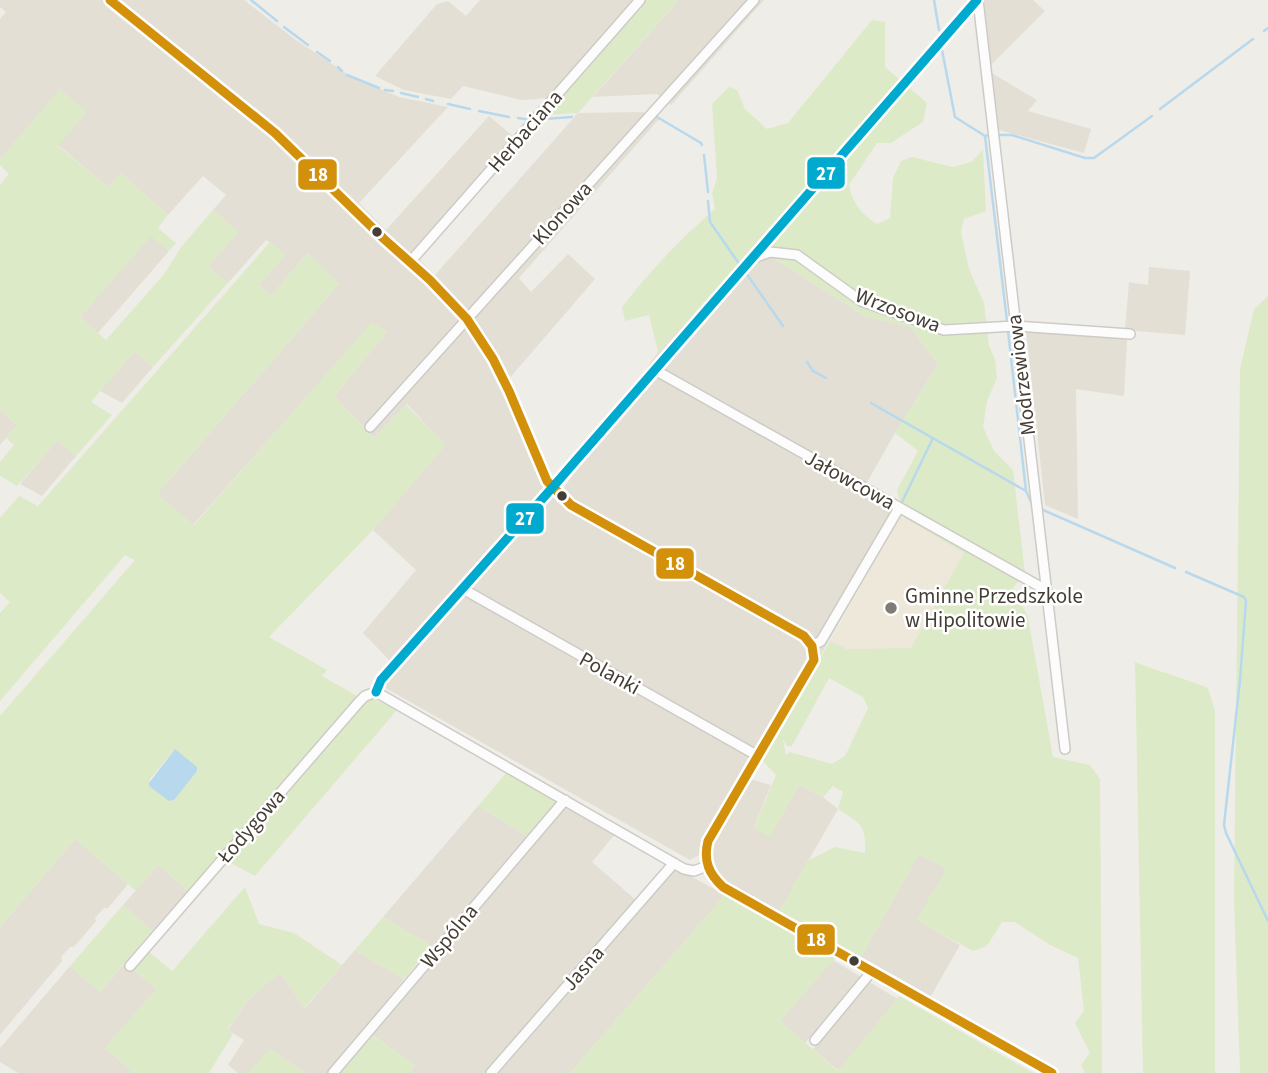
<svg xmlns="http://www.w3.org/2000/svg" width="1268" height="1073" viewBox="0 0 1268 1073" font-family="'Source Sans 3',sans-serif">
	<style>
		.residential { fill: #e3dfd5 }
		.education { fill: #ede8da }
		.green { fill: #ddeac8; fill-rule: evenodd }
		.water { fill: #b8d9ed }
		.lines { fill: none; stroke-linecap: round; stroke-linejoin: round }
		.stream { stroke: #b8d9ed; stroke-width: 2.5 }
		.minor-casing { stroke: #cdcbc6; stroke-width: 12 }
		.minor { stroke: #fdfcfc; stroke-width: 9 }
		.bus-1-casing { stroke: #fff; stroke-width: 14 }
		.bus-2-casing { stroke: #fff; stroke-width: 14 }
		.bus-1 { stroke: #d3910b; stroke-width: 9 }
		.bus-2 { stroke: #00a9ce; stroke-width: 9 }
		.bus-dot { fill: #453e35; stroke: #fff; stroke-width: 2.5 }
		.poi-dot { fill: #807b74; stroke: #fff; stroke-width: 2.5 }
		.labels { text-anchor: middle; stroke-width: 5; stroke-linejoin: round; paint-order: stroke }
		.street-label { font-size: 21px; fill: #453e35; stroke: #fff }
		.poi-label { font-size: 21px; fill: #453e35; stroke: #fff; text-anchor: start }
		.line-badge { stroke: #fff; stroke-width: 2.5 }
		.badge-label { font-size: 19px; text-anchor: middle; font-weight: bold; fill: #fff }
	</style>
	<rect width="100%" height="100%" fill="#efede8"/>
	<path class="residential" d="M0,0H244L293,38L350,76L399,97L448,107L359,203L386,230L489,116L521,143L419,259L435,275L578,113L642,112L660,118L519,278L531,292L568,254L595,279L501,388L543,487L556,499L658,352L756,247L866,317L911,327L938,365L895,433L861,493L900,516L750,779L771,785L754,827L770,836L799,785L823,797L838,809L779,912L723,879L713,866V848L690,860L382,686L395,666L363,633L416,570L373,530L445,445L407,404L374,438L334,396L387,332L372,323L193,525L157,494L339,284L307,254L271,296L259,285L270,242L266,240L228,283L208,267L238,232L213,210L226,195L203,176L168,215L121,173L108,187L58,145L61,89L0,159V19L6,12L0,7Z
		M480,0H648L562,97L521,100L463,86L451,99L404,90L375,76L437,4L448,1L466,16Z
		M679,0H764L671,105L657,94L593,97Z
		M984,0H1033L1045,11L990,66Z
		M990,72L1037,100L1028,111L1091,129L1084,153L999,130Z
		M151,235L169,251L98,333L80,317Z
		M1149,267L1190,271L1185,335L1125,330L1129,282L1148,285Z
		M1026,330L1083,333L1127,340L1124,396L1076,389L1078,519L1045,505Z
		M135,351L153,367L122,403L100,391Z
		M0,410L17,425L0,445Z
		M57,440L76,456L42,496L20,484Z
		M478,806L527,836L433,947L383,917Z
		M567,806L616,833L592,862L636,900L485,1073H409L415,1065L372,1035L397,1002Z
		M75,839L128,884L108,908H104L95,918L96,921L74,947H70L61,957L62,961L0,1035V927Z
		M919,854L947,869L917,920L960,945L931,996L861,957Z
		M158,865L188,891L152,931L123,905Z
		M676,868L725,895L570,1073H499Z
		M355,950L404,979L329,1073H305L270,1049L249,1073H238L228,1065L244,1040L228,1030L248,1000L280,972L305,1008Z
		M833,960L861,977L805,1043L780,1021Z
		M125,963L157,989L105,1048L134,1073H18L0,1062V1048L70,966L100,992Z
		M869,982L898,999L839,1071L813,1049Z"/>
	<path class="education" d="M900,516L964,553L911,649H846L830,641Z"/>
	<path class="green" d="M648,0H679L578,113L543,115L562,97Z
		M872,20L885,22V67L927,103L923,122L891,143H877L849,185C853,204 861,214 877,224L890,218L893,178L901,161L912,157L953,167L971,162L983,150L986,211L964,219L961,232L969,269L984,303L989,346L995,359L997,378L987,401L983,427L994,451L1013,470L1025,573L1013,588L1028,617L1053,757L1090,765L1100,779L1102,1073H1085L1081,1065L1090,1053L1075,1023L1084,1011L1078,958L1050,945L1015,922H1002L987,946L973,951L916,920L947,869L919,855L861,957L779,912L807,861L835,847L865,853C866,824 861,824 838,809L843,792L833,786L823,797L799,785L770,837L754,828L776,775L761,759L830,641L846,649L911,648L964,553L904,518L897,490L918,451L895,433L938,365L911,327L866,317L756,247L658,352L649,315L625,321L622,307C650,271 681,238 715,209L712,193L717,178L712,104L729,87L737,90L745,109L767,129L788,123ZM829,678L863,697L868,708L845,756L832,764L790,752L786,755L783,740L787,746H792Z
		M60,89L87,112L58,146L108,187L121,173L168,215L158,228L176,243L169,251L151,236L80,317L106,340L165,273L181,247L213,210L239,232L208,267L228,283L153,367L134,352L91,402L112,415L76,456L57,441L17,486L0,476V462L14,445L6,438L17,425L0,410V185L9,174L0,165V159Z
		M270,242L286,255L259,285L271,296L308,253L339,284L157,494L194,525L372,322L387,332L334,396L374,438L406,405L446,445L373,530L269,637L327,670L322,676L357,696L188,891L158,865L136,891L75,839L0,927V716L135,560L125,555L0,701V613L10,602L0,593V518L19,496L38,506ZM174,750L197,771L172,801L149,786L150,779Z
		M1268,296V1073H1240L1234,899L1240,369L1254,309Z
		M1135,662C1160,672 1184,678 1208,688L1215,711V1073H1143Z
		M370,697L397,710L255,876L227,861Z
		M507,772L558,800L527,836L478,806Z
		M245,887L259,924L294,933L342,965L304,1008L280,972L248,1000L228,1029L233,1034L209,1073H134L105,1048L156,989L133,969L148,951L172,971Z
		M725,895L835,958L780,1021L838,1071L899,996L1033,1073H570Z
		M123,905L152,931L100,992L70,966Z
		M383,917L432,946L404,979L355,950Z
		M370,1034L415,1065L409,1073H338Z
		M269,1049H270L305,1073H249Z"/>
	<path class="water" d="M175,749L197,767V771L174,800L169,801L149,786V783Z"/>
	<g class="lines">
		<path class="stream" d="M251,0L277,21
			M934,0L939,30
			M284,27L308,45
			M1264,31L1268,28
			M942,50L955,117L985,136L989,135
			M317,52L330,61
			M338,67L342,71
			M347,75L379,88
			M385,90L393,91
			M401,93L418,97
			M426,99L433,101
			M448,104L470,109
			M1160,109L1253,39
			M479,111L509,117
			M657,117L701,143L702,145
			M518,118L531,120
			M544,119L572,117
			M998,135H1012L1085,158H1094L1152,116
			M985,136L1007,321
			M704,155L708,192
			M708,201L710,222L740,265
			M746,273L783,326
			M1008,331L1026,491L1033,506
			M807,362L813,371L826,378
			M871,403L1026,491
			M901,504L933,438
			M1041,509L1175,568
			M1186,572L1244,597L1246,601L1240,680L1224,825L1226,833L1268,921"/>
		<defs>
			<path id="minor" d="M110,0L275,133L384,239L430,280L467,319L493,359L509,391L547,481L571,505L804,636L812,646L814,660L708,841C703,861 709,874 723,887L1052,1073
				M978,0L1065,749
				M753,258L770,252L797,255L861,301L944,330L1015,326L1130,334
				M410,262L640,0
				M655,370L1046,590
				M370,427L754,0
				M463,589L758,756
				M812,646L821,641L899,508
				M376,692L381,680L552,488L977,0
				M376,692L684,869L694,871L707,866
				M130,966L359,702L365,696L376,692
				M815,1040L872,971
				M333,1073L565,800
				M491,1073L674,863"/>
		</defs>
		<use href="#minor" class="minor-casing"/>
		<use href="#minor" class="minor"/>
		<defs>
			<path id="bus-1" d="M110,0L275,133L384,239L430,280L467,319L493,359L509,391L547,481L571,505L804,636L812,646L814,660L708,841C703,861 709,874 723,887L1052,1073"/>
			<path id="bus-2" d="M376,692L381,680L552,488L977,0"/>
		</defs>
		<use href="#bus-1" class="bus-1-casing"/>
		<use href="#bus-2" class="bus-2-casing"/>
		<use href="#bus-1" class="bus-1"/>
		<use href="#bus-2" class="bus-2"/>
	</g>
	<g class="bus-dot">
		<circle cx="377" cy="232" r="6"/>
		<circle cx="562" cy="496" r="6"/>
		<circle cx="854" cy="961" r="6"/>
	</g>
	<circle class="poi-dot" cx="891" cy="608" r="7"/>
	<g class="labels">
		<g class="street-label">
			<text transform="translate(525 131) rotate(-49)" y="7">Herbaciana</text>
			<text transform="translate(562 213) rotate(-48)" y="7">Klonowa</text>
			<text transform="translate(898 310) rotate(21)" y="7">Wrzosowa</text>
			<text transform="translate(1021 375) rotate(-97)" y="7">Modrzewiowa</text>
			<text transform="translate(850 480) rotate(29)" y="7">Jałowcowa</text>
			<text transform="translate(610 673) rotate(29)" y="7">Polanki</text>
			<text transform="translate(251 826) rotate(-49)" y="7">Łodygowa</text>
			<text transform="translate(449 936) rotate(-50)" y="7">Wspólna</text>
			<text transform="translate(583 968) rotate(-49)" y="7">Jasna</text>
		</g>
		<g class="poi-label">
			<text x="905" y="603">Gminne Przedszkole<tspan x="905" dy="24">w Hipolitowie</tspan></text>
		</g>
	</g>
	<g class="line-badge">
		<rect x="806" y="156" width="40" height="34" rx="7" fill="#00a9ce"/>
		<rect x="297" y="158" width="41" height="33" rx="7" fill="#d3910b"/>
		<rect x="505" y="502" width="40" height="33" rx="7" fill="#00a9ce"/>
		<rect x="655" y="547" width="40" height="33" rx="7" fill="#d3910b"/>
		<rect x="796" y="923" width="40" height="33" rx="7" fill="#d3910b"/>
	</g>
	<g class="badge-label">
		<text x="826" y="180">27</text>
		<text x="318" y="181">18</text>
		<text x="525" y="525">27</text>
		<text x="675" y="570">18</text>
		<text x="816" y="946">18</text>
	</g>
</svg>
